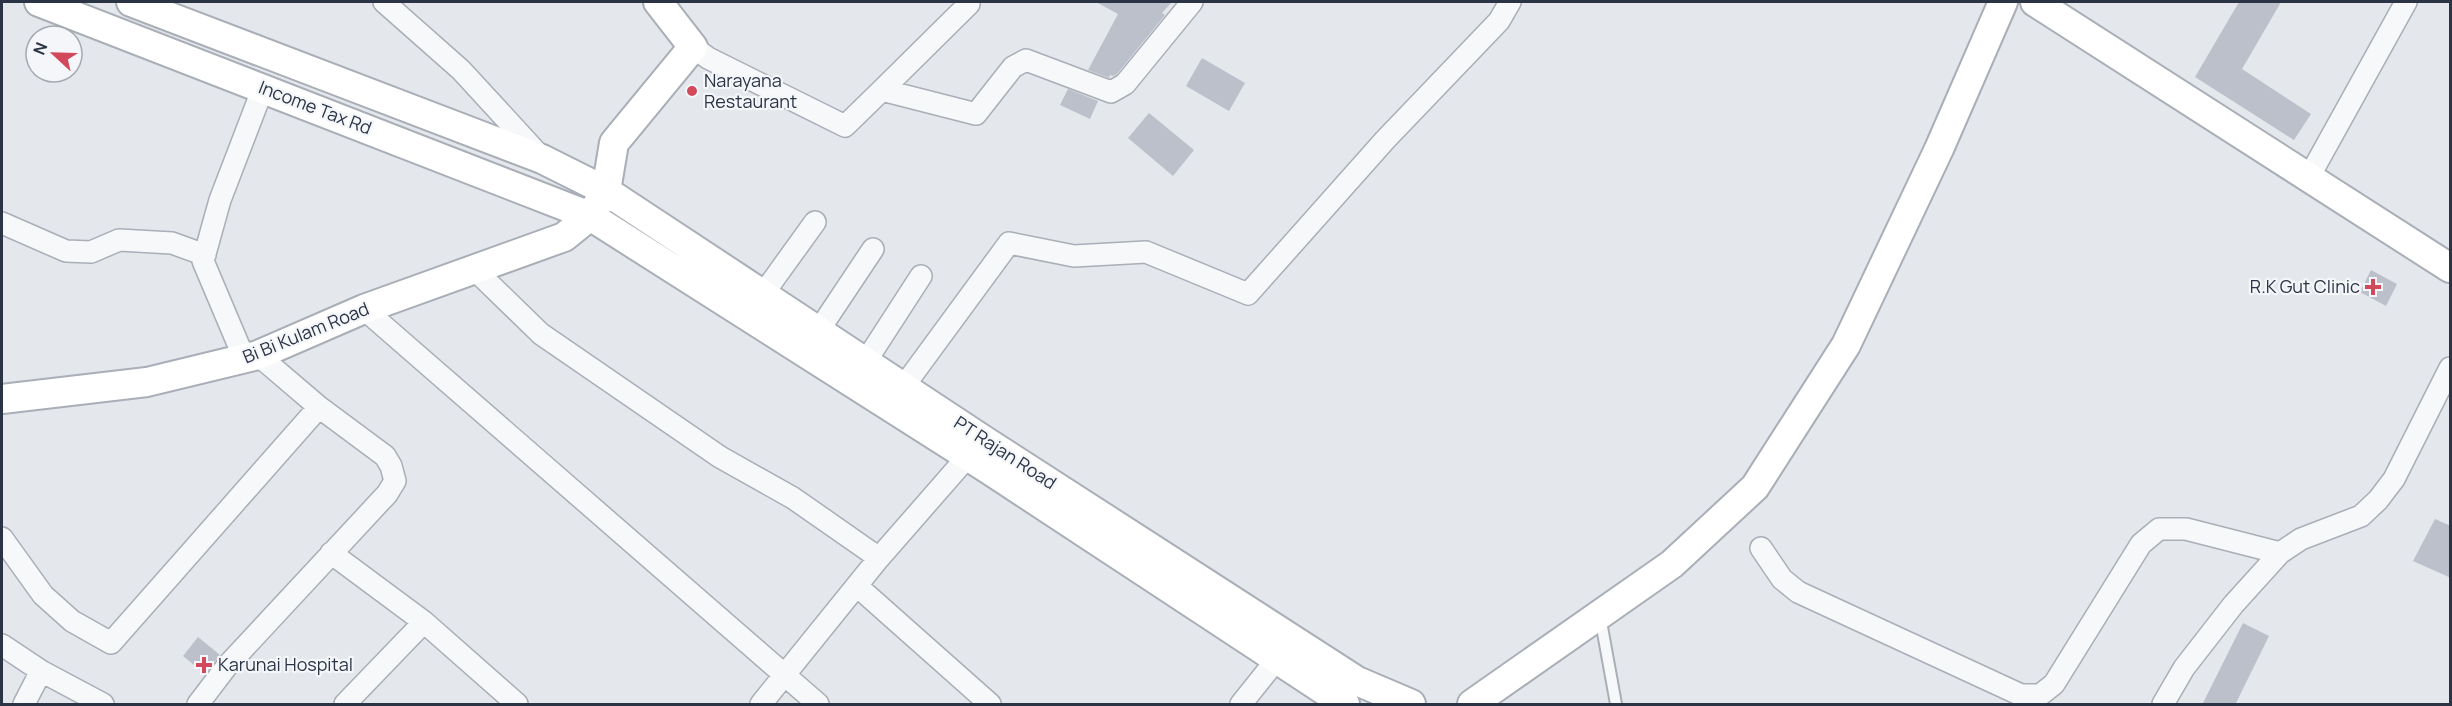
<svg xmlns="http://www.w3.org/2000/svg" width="2452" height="706" viewBox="0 0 2452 706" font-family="Manrope,sans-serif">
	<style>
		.building { fill: #bbc0ca }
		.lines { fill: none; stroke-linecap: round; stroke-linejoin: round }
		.lane-casing { stroke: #a9aeb7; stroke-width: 14 }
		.street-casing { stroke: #a9aeb7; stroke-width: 24 }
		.secondary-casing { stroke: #a9aeb7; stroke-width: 32 }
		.lane { stroke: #f7f8fa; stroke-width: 10 }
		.street { stroke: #f7f8fa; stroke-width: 21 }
		.secondary { stroke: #fff; stroke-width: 28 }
		.poi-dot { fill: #d1495b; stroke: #f4f6f9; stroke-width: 2 }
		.labels { text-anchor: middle; stroke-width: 4.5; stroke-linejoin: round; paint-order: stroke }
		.poi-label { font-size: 18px; fill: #2b3445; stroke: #f4f6f9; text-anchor: start }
		.street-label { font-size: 18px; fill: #2b3445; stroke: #f4f6f9 }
	</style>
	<rect width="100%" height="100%" fill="#e4e7ec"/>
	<path class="building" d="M1096,2H1172L1162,13L1165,15L1117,74L1113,76L1110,75L1109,78L1088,70L1118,14Z
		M2239,2H2281L2242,69L2311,114L2294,140L2195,77Z
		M1202,58L1245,83L1229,111L1186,86Z
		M1068,89L1098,101L1090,119L1060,105Z
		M1149,113L1194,150L1173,176L1128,138Z
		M2371,270L2397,284L2386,306L2360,292Z
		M2435,519L2451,526V578L2413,561Z
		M2243,623L2269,636L2235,705H2202Z
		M198,637L220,655L205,674L183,656Z"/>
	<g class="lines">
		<defs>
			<path id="lane" d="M1600,616L1616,704"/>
			<path id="street" d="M384,2L461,70L541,157
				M693,47L708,58L845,126L882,90L976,114L1013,67L1026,60L1111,92L1125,84L1192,2
				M882,90L969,4
				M2309,177L2406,2
				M2,223L66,251L91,252L119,240L172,243L205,255
				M473,268L541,334L720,457L793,498L879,558
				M763,294L815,222
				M364,309L818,704
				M819,330L873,249
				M244,358L203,261L220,200L263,88
				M866,361L921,276
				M904,386L1009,243L1074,256L1146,252L1248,294L1385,140L1499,21L1510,2
				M2,538L43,595L72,621L111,643L319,407
				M1761,548L1782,579L1798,592L2021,695H2040L2054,684L2141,544L2159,529H2186L2280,553
				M331,553L424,622L517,704
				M857,586L990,704
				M2,645L41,671L103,704
				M24,704L41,671
				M198,704L227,666L387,494L395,481L391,466L385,456L319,407L258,355
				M345,704L424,622
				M761,704L879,558L976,447
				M1241,704L1277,659
				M2163,704L2184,668L2233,605L2280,553L2301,539L2361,516L2378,500L2394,479L2450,368"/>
			<path id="secondary" d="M39,2L590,216L991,471L1345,704
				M131,2L542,159L606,191L982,439L1357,681L1411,704
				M2035,2L2450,268
				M2,399L147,382L258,355L364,309L564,237L590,216L606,191L614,143L693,47L658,2
				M1472,704L1672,564L1755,487L1846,345L1939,149L2003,2"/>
		</defs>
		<use href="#lane" class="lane-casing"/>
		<use href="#street" class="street-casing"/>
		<use href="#secondary" class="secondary-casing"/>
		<use href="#lane" class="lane"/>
		<use href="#street" class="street"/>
		<use href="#secondary" class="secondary"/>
	</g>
	<g class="poi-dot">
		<circle cx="692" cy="91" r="6"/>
		<path d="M2370 278h6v6h6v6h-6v6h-6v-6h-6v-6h6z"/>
		<path d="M201 656h6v6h6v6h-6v6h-6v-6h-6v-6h6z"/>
	</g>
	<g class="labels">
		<g class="poi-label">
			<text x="704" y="87">Narayana<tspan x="704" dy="21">Restaurant</tspan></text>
			<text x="2360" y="293" text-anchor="end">R.K Gut Clinic</text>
			<text x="218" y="671">Karunai Hospital</text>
		</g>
		<g class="street-label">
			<text transform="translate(315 108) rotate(21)" y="6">Income Tax Rd</text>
			<text transform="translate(306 333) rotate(-22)" y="6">Bi Bi Kulam Road</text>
			<text transform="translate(1005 453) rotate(33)" y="6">PT Rajan Road</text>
		</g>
	</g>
	<rect width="2452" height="706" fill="none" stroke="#2b3445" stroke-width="6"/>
	<g transform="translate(54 54) rotate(292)"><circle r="28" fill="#f4f6f9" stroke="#a4a8b1" stroke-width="1.5"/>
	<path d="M0-4.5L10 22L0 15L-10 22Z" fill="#d1495b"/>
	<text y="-9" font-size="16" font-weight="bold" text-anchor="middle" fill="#2b3445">N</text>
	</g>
</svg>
